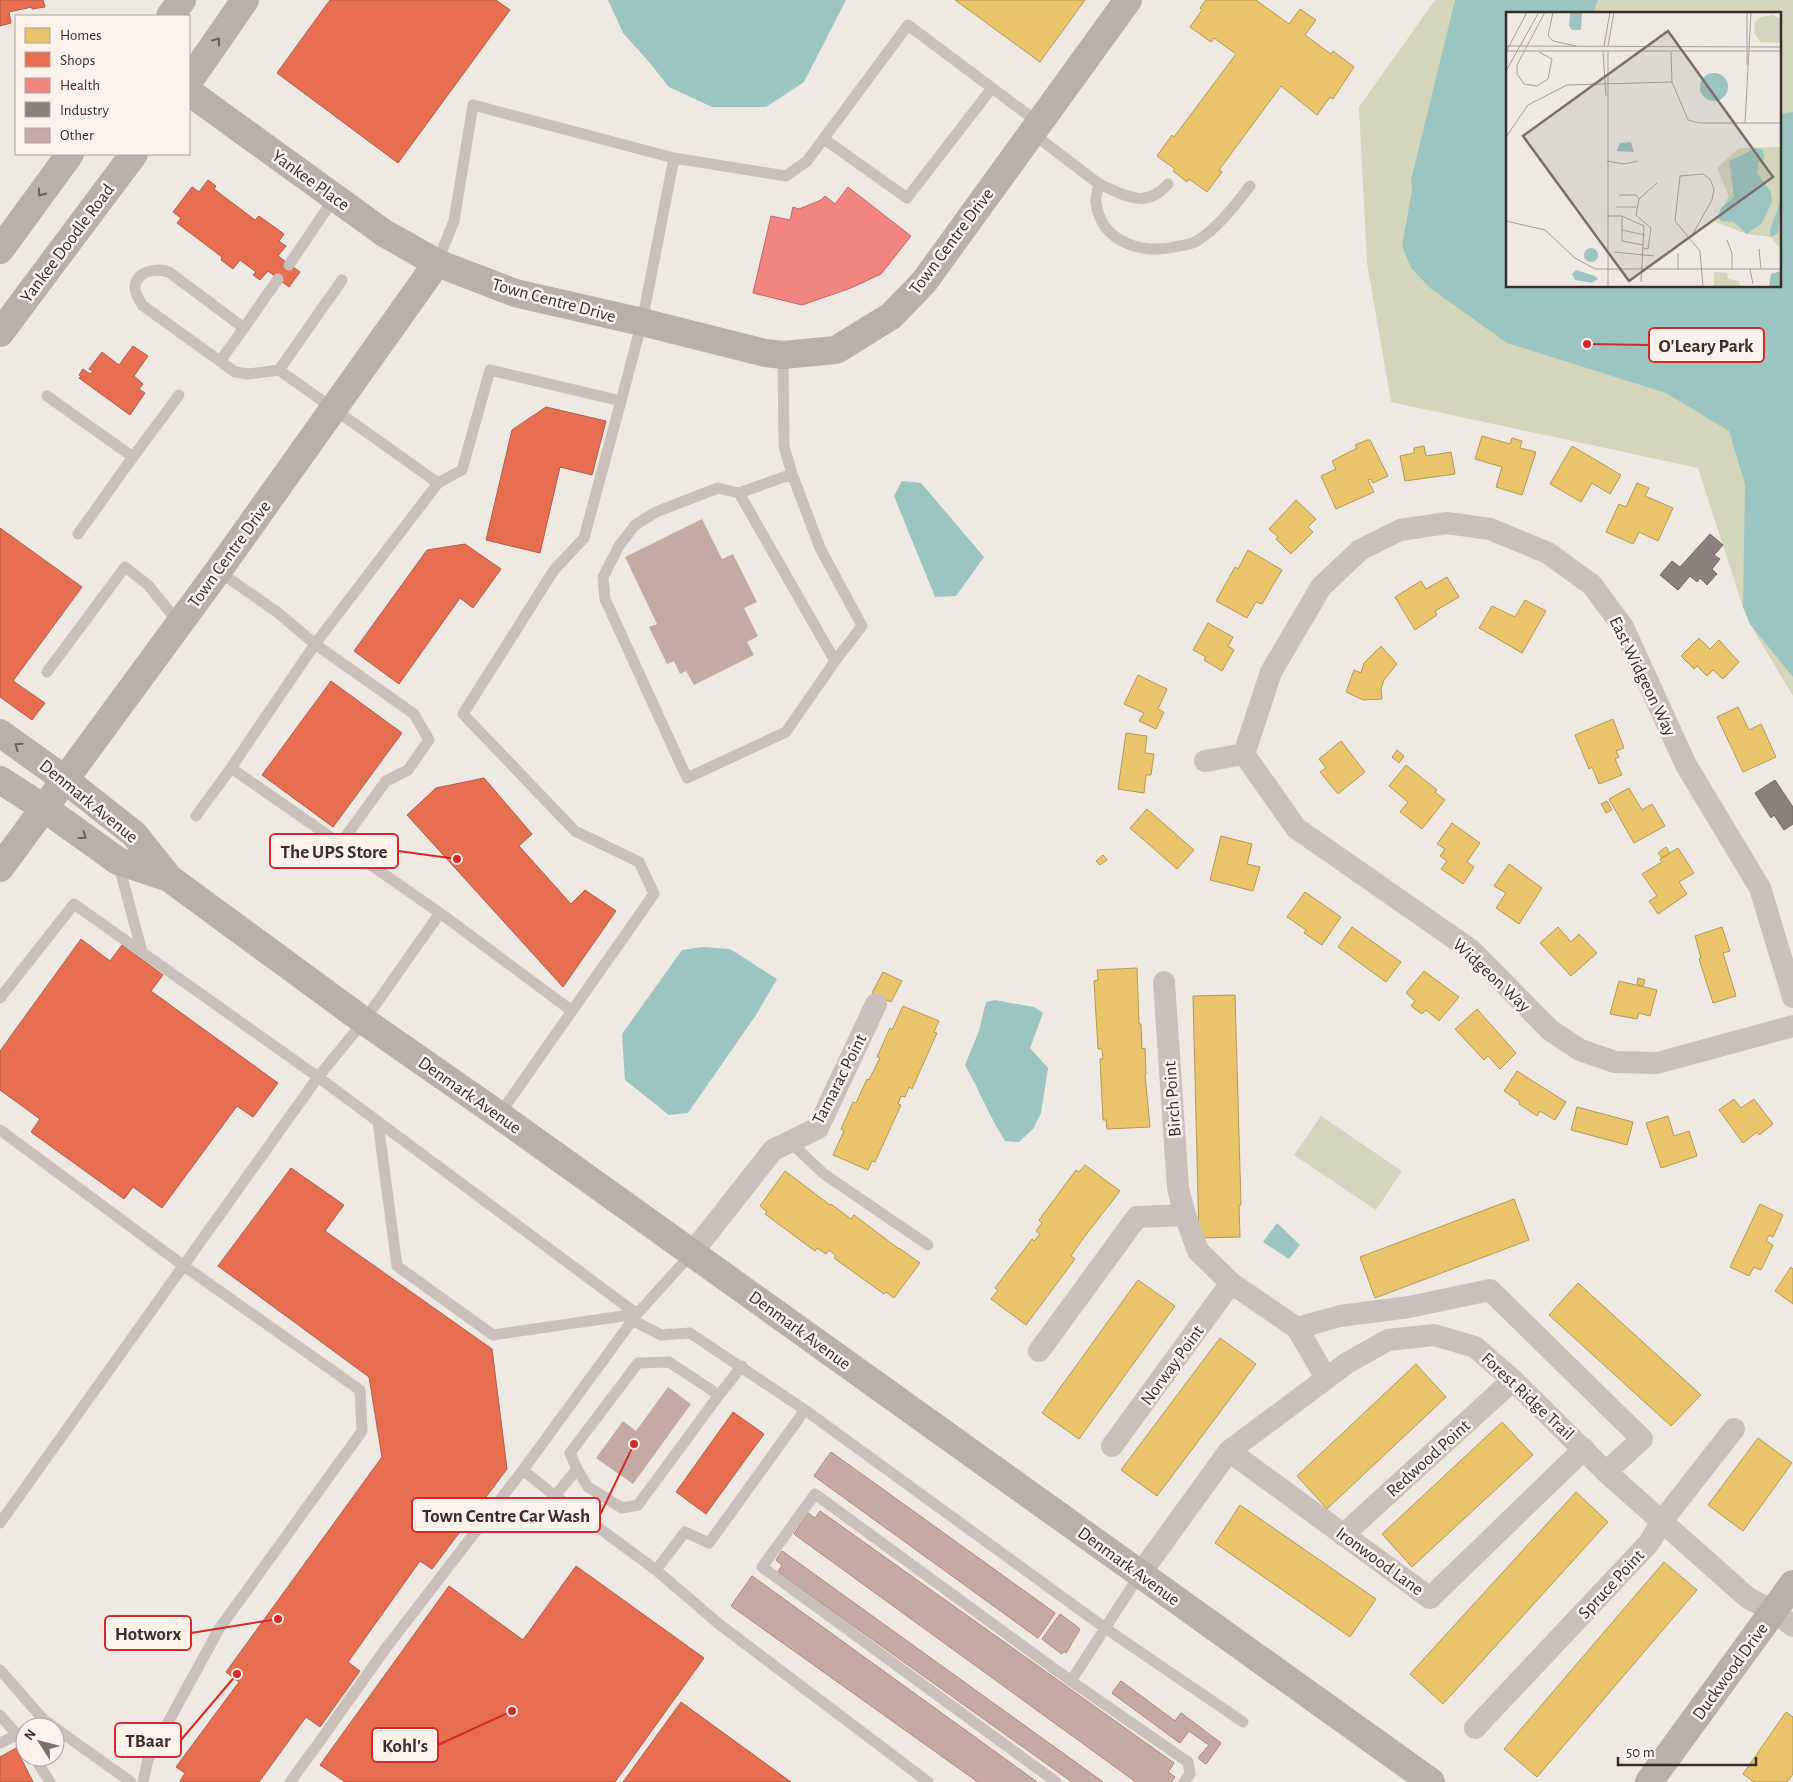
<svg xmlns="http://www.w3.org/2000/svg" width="1793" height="1782" viewBox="0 0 1793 1782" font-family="'Alegreya Sans',sans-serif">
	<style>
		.green { fill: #d3d6bb; fill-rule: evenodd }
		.water { fill: #9cc5c1 }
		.homes { fill: #e9c46a; stroke: #b59756 }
		.shops { fill: #e76f51; stroke: #b35b45 }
		.health { fill: #f28482; stroke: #bb6a67 }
		.industry { fill: #8a817c; stroke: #726863 }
		.building { fill: #c5aaa3 }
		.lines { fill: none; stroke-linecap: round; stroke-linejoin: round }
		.lane { stroke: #c9c0bb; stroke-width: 11 }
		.street { stroke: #c9c0bb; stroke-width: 22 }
		.secondary { stroke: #b9b0ab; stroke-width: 28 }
		.oneway { stroke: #6d615d }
		.labels { text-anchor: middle; stroke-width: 5; stroke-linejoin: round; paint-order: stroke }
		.street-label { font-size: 18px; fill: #3b2d29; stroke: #fcf2eb }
		.inset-road { fill: none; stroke: #a79e99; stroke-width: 1 }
		.view { fill: #7a6f6a; fill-opacity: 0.15; stroke: #7a6f6a; stroke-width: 2.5 }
		.inset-edge { fill: none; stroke: #3b2d29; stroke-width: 2.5 }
		.leader { fill: none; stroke: #d62828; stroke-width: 2 }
		.callout-dot { fill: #d62828; stroke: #fcf2eb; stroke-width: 2 }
		.callout { fill: #fcf2eb; stroke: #d62828; stroke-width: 2 }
		.callout-label { font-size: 19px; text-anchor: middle; font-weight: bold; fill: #3b2d29 }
	</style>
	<rect width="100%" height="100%" fill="#efe9e3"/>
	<path class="green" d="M1435,0H1793V696L1750,624L1743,607L1698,468L1391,402L1367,263L1359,107ZM1507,14H1779V286H1507Z
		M1321,1116L1402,1171L1376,1210L1294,1155Z"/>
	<path class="water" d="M608,0H846L804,82L766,107H712L669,87L649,62L623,33Z
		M1455,0H1598L1593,14H1507V286H1779V114L1793,112V677L1750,624L1743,607L1745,484L1729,431L1666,393L1507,343L1430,288L1411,268L1402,246L1412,190L1411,180Z
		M902,481L921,483L984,557L956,596L935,597L894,496Z
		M702,947L730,949L777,979L756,1015L688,1113L669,1115L625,1080L622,1034L682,950Z
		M995,1000L1034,1007L1043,1013L1030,1048L1048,1068L1041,1113L1033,1129L1019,1142L1005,1141C989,1116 980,1091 965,1065L979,1031L986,1002Z
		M1277,1223L1300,1245L1289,1259L1263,1242Z"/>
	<path class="homes" d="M955,0H1085L1040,62Z
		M1206,0H1256L1289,24L1300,9L1316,20L1305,35L1331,54L1333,51L1354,67L1333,99L1330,97L1317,115L1281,86L1219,170L1222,172L1207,192L1189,179L1187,182L1173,171L1175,169L1157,156L1172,135L1174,137L1236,54L1214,38L1211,42L1190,27L1202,10L1200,8Z
		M1482,436L1510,444L1512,438L1522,441L1520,448L1536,452L1522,495L1496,487L1502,467L1475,459Z
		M1367,440H1370L1388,476L1373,483L1371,479L1368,480L1374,492L1336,509L1321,476L1336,469L1332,461L1357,448L1355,445Z
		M1424,446L1426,456L1451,452L1455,474L1405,481L1400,456L1414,453V448Z
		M1572,446L1621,475L1610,494L1592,483L1581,502L1550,484Z
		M1637,483L1649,488L1645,496L1673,508L1658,541L1639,532L1633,544L1606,532L1619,504L1626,507Z
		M1296,500L1316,519L1308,527L1313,532L1291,554L1276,539L1278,537L1269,529Z
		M1248,550L1282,570L1262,604L1256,602L1247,618L1216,601L1235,567L1238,569Z
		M1447,577L1459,597L1435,611L1437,615L1415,630L1395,597L1421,581L1426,589Z
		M1525,600L1546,611L1522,653L1479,628L1492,606L1515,617Z
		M1208,623L1233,637L1228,646L1234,650L1222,671L1204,660L1206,657L1193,650Z
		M1699,638L1710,649L1719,640L1739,662L1723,679L1713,670L1707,676L1697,666L1694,669L1681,656Z
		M1381,646L1397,664L1384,680L1381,689L1382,699L1363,700L1346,692L1354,670L1361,673L1364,663Z
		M1138,675L1167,689L1158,709L1164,712L1156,729L1139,721L1144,713L1124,704Z
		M1738,707L1749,730L1761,724L1776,757L1743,772L1717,717Z
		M1613,719L1624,748L1616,751L1619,757L1615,759L1622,775L1599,784L1592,767L1589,769L1575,735Z
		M1126,733L1147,736L1145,753L1154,754L1151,775H1146L1144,793L1118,789Z
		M1341,741L1365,772L1338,794L1320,772L1326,768L1319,759Z
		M1397,750L1404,756L1399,763L1392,757Z
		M1406,765L1437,790L1435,792L1445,800L1422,829L1400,812L1408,802L1389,786Z
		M1629,788L1642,810L1652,804L1665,826L1634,843L1609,799Z
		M1607,801L1612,810L1606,813L1601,804Z
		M1147,809L1194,850L1177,869L1130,828Z
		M1452,823L1480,843L1467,862L1474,867L1463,884L1441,869L1447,861L1440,856L1445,849L1437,844Z
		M1221,836L1252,844L1247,864L1260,867L1253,891L1210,880Z
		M1666,847L1670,853L1662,858L1658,853Z
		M1678,848L1694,873L1679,882L1687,894L1658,914L1649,901L1657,896L1642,874L1662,862L1660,859Z
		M1103,855L1107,860L1100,865L1096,861Z
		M1509,864L1542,888L1519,924L1496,908L1506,893L1494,886Z
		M1305,892L1341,917L1322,945L1304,933L1306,930L1287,917Z
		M1352,927L1401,962L1386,982L1338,947Z
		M1558,927L1571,942L1579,934L1597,953L1571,976L1540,943Z
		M1722,927L1730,951L1723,953L1736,996L1713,1003L1699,959L1701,958L1695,936Z
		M1137,968L1139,1024H1141L1142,1049L1145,1048L1146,1074H1145L1150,1127L1107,1129L1106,1120H1103L1100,1059H1103L1102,1049H1098L1094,981L1098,980L1097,970Z
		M1424,971L1459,997L1439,1021L1426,1010L1422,1014L1411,1006L1415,1001L1406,993Z
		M883,972L902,981L891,1002L872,993Z
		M1638,978L1645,980L1643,986L1637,984Z
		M1619,981L1657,990L1650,1016L1639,1013L1637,1019L1610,1014Z
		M1235,995L1241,1205H1239L1240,1237L1199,1238L1193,996Z
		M903,1006L939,1021L934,1032L937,1033L912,1089L909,1087L905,1097L901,1096L898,1104L901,1105L875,1162L872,1161L868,1170L833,1155L844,1131L841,1129L853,1102L856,1103L867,1079L869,1080L880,1058L877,1057L890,1028L892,1030Z
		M1477,1009L1516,1053L1500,1069L1488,1056L1484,1060L1455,1029Z
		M1517,1071L1566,1102L1555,1120L1540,1111L1537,1116L1519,1104L1520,1102L1504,1091Z
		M1734,1099L1741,1108L1754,1099L1773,1124L1759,1135L1757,1132L1743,1143L1719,1110Z
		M1577,1107L1633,1122L1627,1145L1571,1130Z
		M1668,1116L1674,1136L1689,1131L1697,1156L1661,1168L1646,1123Z
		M1085,1165L1120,1191L1085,1236L1071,1256L1075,1259L1026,1325L991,1299L998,1290L995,1288L1032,1239L1034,1241L1040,1234L1036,1231L1042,1223L1039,1220L1076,1170L1079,1172Z
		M785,1171L830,1205L831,1204L851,1219L854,1215L899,1249V1248L920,1263L894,1298L886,1292L884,1294L834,1258L836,1256L829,1250L826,1254L817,1248L815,1251L765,1214L767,1212L760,1206Z
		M1514,1199L1529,1240L1375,1298L1360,1257Z
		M1760,1204L1783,1215L1773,1237L1769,1235L1766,1241L1773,1245L1761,1270L1754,1267L1749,1276L1730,1267Z
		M1791,1267L1793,1269V1304L1775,1291Z
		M1138,1280L1175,1306L1079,1439L1042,1413Z
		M1578,1283L1701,1395L1671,1426L1549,1315Z
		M1220,1338L1256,1364L1157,1496L1121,1470Z
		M1416,1364L1446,1397L1327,1509L1297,1476Z
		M1502,1422L1533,1455L1412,1567L1382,1534Z
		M1758,1438L1792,1463L1743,1531L1708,1505Z
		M1576,1492L1608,1522L1443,1704L1410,1674Z
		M1240,1505L1376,1599L1350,1637L1215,1543Z
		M1664,1562L1697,1590L1537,1777L1504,1749Z
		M1786,1712L1793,1717V1774L1787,1782H1754L1743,1774Z"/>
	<path class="shops" d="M0,0H43L45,7L32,9V7L9,12L11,23L0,26Z
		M330,0H496L510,10L398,163L277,73Z
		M208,180L216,186L214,189L255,220L259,216L284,234L279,241L286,246L278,256L300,272L289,287L268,271L260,280L253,275L256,272L240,260L233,269L221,260L222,257L177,223L181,218L173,212L192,187L199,192Z
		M133,346L148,356L134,376L143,384L139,389L145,393L130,415L79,378L81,377L79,375L83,369L90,374L93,371L89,369L102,352L119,365Z
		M546,407L606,421L592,475L560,467L540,553L486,540L512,430Z
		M0,528L82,587L13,681L45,703L32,720L0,697Z
		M465,544L501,569L473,608L460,598L399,684L354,651L427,550Z
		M331,681L402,733L333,827L262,775Z
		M484,778L532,834L519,846L571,904L585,890L616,911L563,987L407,815L436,788Z
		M81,939L110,961L122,945L163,975L151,991L278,1083L253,1117L237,1106L162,1208L133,1187L124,1199L31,1132L40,1119L0,1090V1051Z
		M291,1168L344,1205L325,1231L492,1349L507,1469L432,1569L420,1561L348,1662L360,1671L320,1727L306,1717L259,1782H182L180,1781L185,1773L176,1767L239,1682L226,1672L382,1457L369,1377L218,1266Z
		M733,1412L764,1434L706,1514L676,1492Z
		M831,1452L1055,1613L1038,1638L814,1476Z
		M820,1511L1174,1763L1168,1772L1175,1777L1171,1782H1136L794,1534L808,1513L815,1518Z
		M782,1551L1103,1782H1072L778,1572L782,1565L776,1560Z
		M576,1566L704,1658L615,1782H345L320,1765L449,1586L523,1640Z
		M752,1576L1037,1782H978L731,1606Z
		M1060,1614L1080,1629L1066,1653L1064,1651L1062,1654L1042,1639Z
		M1121,1681L1175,1721L1181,1713L1221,1743L1206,1764L1198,1758L1209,1745L1189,1731L1180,1743L1112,1693Z
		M681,1702L791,1782H623Z
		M16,1748L33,1782H0V1757Z"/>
	<path class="health" d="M848,187L911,236L881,274L851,288L802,305L753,293L771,216L790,220L793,207L799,209L821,200L825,196L835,204Z"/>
	<path class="industry" d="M1710,534L1723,545L1714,555L1720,559L1712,569L1717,574L1707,585L1700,578L1697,582L1690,576L1678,590L1660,575L1672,561L1680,567Z
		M1775,780L1793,807V824L1784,830L1774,815L1771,818L1755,793Z"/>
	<path class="building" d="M702,519L722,559L733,554L757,602L744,608L758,636L747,642L754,655L694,685L686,671L680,674L674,661L667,664L649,627L657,624L625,557Z
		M668,1387L691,1404L633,1484L596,1458L623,1421L636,1431Z
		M831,1452L1055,1613L1038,1638L814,1476Z
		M820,1511L1174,1763L1168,1772L1175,1777L1171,1782H1136L794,1534L808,1513L815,1518Z
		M782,1551L1103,1782H1072L778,1572L782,1565L776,1560Z
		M752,1576L1037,1782H978L731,1606Z
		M1060,1614L1080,1629L1066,1653L1064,1651L1062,1654L1042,1639Z
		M1121,1681L1175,1721L1181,1713L1221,1743L1206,1764L1198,1758L1209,1745L1189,1731L1180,1743L1112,1693Z"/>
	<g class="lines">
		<path class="lane" d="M1032,133L1099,184C1098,190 1095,197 1096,203C1102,244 1144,255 1179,246C1185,245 1192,244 1197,241C1218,228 1235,205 1250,186
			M824,139L907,198L992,88
			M674,158L786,176L807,161L908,25L1039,123
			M1099,184C1125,195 1145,210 1168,184
			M437,263L454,221L473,105L674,158L642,322L621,401L490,370L462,470L438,483
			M289,265L335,197
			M278,279L244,328L169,272C157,268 138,270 135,286C134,292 139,299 142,305L235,372L249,374L279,370L438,483L315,644L414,714L429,740L408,770L386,781L340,844
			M783,355L784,446L792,474L820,548L862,626L835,661L739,493L792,474
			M220,361L244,328
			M279,370L342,280
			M47,396L133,457L179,395
			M739,493L718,488L656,512L635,525L619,546L603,577L605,599L687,778L786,732L835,661
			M78,534L133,457
			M47,672L125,567L148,585L179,623
			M196,816L231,768
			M118,862L142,952
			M440,913L572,1011
			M0,998L74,904L318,1077L637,1314
			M499,1115L654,894L639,862L575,831L463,714L554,570L584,538L621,401
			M378,1122L397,1266L493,1335L637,1314
			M0,1130L184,1266L360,1390L362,1431L219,1629L148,1759L143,1782
			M790,1142L824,1174L928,1245
			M632,1320L661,1335L690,1333L805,1410L709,1543L685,1532L656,1570
			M805,1410L1105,1628L1243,1722
			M577,1469L588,1487L622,1508L638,1505L719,1395
			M523,1470L550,1492L656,1570L719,1624L928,1782
			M555,1496L577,1469L570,1453L638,1363L669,1362L719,1395L742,1366
			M0,1523L318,1077L364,1021L440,913L231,768L315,644L277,612L218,571
			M0,1670L43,1719L54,1727
			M1071,1681L1140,1574
			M0,1715L25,1744
			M31,1727L43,1719
			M55,1728L131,1782
			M0,1743L23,1732
			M34,1757L50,1782
			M290,1782L320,1741L386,1648L523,1470L637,1314L692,1253
			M1056,1782L762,1567L815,1494L1071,1681L1188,1762L1190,1774L1184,1782"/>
		<path class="street" d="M1244,754L1271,672L1321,587L1360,550L1400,530L1447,523L1490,529L1548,553L1592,585L1623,627L1686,765L1760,888L1793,997
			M1244,754L1296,828L1471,950L1550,1030L1580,1050L1615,1062L1657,1063L1793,1026
			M1205,761L1244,754
			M1164,982L1178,1188L1185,1215
			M692,1253L773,1150L818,1128L876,1004
			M1297,1328L1340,1316L1409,1307L1490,1290L1642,1439L1606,1472
			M1039,1351L1137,1217L1185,1215L1198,1251L1231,1283L1297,1328L1326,1378
			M1112,1446L1231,1283
			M1229,1451L1430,1598L1584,1449
			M1343,1535L1513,1380
			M1140,1574L1229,1451L1347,1363L1388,1340L1434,1335L1475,1347L1513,1380L1606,1472L1748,1598L1773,1611L1793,1626
			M1475,1728L1649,1543L1662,1521L1734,1429"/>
		<path class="secondary" d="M170,16L182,0
			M189,81L245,0
			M189,92L384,233L437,263L515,293L642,322L765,353L783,355L836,350L891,316L924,282L1128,0
			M0,250L70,154
			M0,333L134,154
			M0,733L64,779L134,834L169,878L364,1021L499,1115L1431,1782
			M0,780L44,808L118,861L169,878
			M0,868L218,571L437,263
			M1649,1782L1793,1584"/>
	</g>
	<defs><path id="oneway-chevron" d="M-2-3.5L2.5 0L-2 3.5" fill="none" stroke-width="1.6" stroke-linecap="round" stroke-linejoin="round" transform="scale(1.25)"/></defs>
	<g class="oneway">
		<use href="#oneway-chevron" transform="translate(217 41) rotate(-55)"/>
		<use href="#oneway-chevron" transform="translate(41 193) rotate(126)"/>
		<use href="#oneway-chevron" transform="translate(18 746) rotate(-145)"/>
		<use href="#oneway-chevron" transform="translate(83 836) rotate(36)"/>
	</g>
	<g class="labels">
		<g class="street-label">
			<text transform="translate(311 180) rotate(36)" y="6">Yankee Place</text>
			<text transform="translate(951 241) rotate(-53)" y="6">Town Centre Drive</text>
			<text transform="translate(67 243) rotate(-53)" y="6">Yankee Doodle Road</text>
			<text transform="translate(554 300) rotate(15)" y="6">Town Centre Drive</text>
			<text transform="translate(229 554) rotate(-54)" y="6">Town Centre Drive</text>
			<text transform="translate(1643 676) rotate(64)" y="6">East Widgeon Way</text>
			<text transform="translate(89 801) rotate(39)" y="6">Denmark Avenue</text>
			<text transform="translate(1492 975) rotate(43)" y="6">Widgeon Way</text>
			<text transform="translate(839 1079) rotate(-63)" y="6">Tamarac Point</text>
			<text transform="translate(470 1095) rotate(35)" y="6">Denmark Avenue</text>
			<text transform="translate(1172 1099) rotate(-94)" y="6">Birch Point</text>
			<text transform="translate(800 1330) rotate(36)" y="6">Denmark Avenue</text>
			<text transform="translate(1172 1365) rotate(-54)" y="6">Norway Point</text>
			<text transform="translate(1528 1396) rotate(43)" y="6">Forest Ridge Trail</text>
			<text transform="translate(1428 1458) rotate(-42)" y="6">Redwood Point</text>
			<text transform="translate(1380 1561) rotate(36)" y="6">Ironwood Lane</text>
			<text transform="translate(1129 1566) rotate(36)" y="6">Denmark Avenue</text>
			<text transform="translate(1611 1584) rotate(-47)" y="6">Spruce Point</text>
			<text transform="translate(1730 1671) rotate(-54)" y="6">Duckwood Drive</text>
		</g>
	</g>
	<g transform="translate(1506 12)">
		<rect width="275" height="275" fill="#efe9e3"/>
		<path d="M267,3L275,7V31L254,30L248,20L249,10L254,5ZM275,135V238L265,225L241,222L209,210L223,184L211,156L233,136ZM208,260L221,261L222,267L233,269L234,275H208Z" fill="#d3d6bb"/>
		<path d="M64,0H76L75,18H66L63,14ZM194 75a14 14 0 1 1 28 0a14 14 0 1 1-28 0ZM125,130L128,140L111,139L114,131ZM250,136L257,138L258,147L253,150L251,161L265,180L266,189L256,211L241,222L228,210L215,209L212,205L215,196L228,185L223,149ZM275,188L272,221L265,225L264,218ZM78 243a7 7 0 1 1 14 0a7 7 0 1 1-14 0ZM70,258L89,264L92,267L86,271L69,268L66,262ZM275,259V275H263L265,262Z" fill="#9cc5c1"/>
		<path class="inset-road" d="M47,0L42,24L47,29L70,34M241,0V53M0,34L275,35M98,34L104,0M102,34L108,0M0,39H275M97,39L100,84M102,39V275M165,39L166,70L182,108L193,111H275M0,40L21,0M33,40L46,47L42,67L31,74L18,72L11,62V53L39,0M0,59L33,0M239,111L245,0M0,125L22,93L61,73L166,70M101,149L118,152L132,149M174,164L169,209L194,239L197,275M174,164L197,162L204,167L208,177L206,188L185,225M113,183H130L133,187L130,203M133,187L151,171M110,195H130M130,203L145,216L142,237L137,236M101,204H116L138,214L135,270M116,204V229L137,233M0,209L39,218L69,246L89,257H275M116,218L139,223M221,228L226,241V258M253,237L255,257M108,240L148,244M172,241V258M244,257L247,272"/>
		<path class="view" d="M162,19L267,165L123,269L17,124Z"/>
		<rect width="275" height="275" class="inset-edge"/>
	</g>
	<path class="leader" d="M1587 344L1649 345M457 859L398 851M634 1444L600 1515M278 1619L191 1633M237 1674L181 1740M512 1711L438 1745"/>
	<g class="callout-dot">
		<circle cx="1587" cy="344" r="5"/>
		<circle cx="457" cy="859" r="5"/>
		<circle cx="634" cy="1444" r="5"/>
		<circle cx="278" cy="1619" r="5"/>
		<circle cx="237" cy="1674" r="5"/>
		<circle cx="512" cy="1711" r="5"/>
	</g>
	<g class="callout">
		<rect x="1649" y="328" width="115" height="34" rx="5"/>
		<rect x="270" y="834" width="128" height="34" rx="5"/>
		<rect x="412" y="1498" width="188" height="34" rx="5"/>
		<rect x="105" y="1616" width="86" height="34" rx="5"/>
		<rect x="115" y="1723" width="66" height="34" rx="5"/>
		<rect x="372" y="1728" width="66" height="34" rx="5"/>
	</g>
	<g class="callout-label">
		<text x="1706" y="352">O'Leary Park</text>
		<text x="334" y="858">The UPS Store</text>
		<text x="506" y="1522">Town Centre Car Wash</text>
		<text x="148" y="1640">Hotworx</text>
		<text x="148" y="1747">TBaar</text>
		<text x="405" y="1752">Kohl's</text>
	</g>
	<rect x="15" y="15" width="175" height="140" fill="#fcf2eb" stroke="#afa39d"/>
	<rect x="25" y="28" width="25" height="15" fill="#e9c46a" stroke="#afa39d"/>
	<text x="60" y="40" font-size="15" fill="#3b2d29">Homes</text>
	<rect x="25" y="52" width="25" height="15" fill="#e76f51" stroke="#afa39d"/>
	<text x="60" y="65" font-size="15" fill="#3b2d29">Shops</text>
	<rect x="25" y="78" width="25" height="15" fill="#f28482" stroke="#afa39d"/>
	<text x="60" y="90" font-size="15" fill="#3b2d29">Health</text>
	<rect x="25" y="102" width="25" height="15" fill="#8a817c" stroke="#afa39d"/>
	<text x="60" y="115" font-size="15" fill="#3b2d29">Industry</text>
	<rect x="25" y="128" width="25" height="15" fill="#c5aaa3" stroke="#afa39d"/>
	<text x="60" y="140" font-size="15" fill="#3b2d29">Other</text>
	<g transform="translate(40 1742) rotate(306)"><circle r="24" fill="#fcf2eb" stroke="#afa39d"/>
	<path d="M0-4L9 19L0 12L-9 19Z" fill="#7a6f6a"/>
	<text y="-8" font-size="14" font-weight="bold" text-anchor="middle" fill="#3b2d29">N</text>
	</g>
	<path d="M1618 1757v8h138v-8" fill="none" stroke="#3b2d29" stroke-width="2.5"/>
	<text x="1626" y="1757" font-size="15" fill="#3b2d29" stroke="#fcf2eb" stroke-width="4" paint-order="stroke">50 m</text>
</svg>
